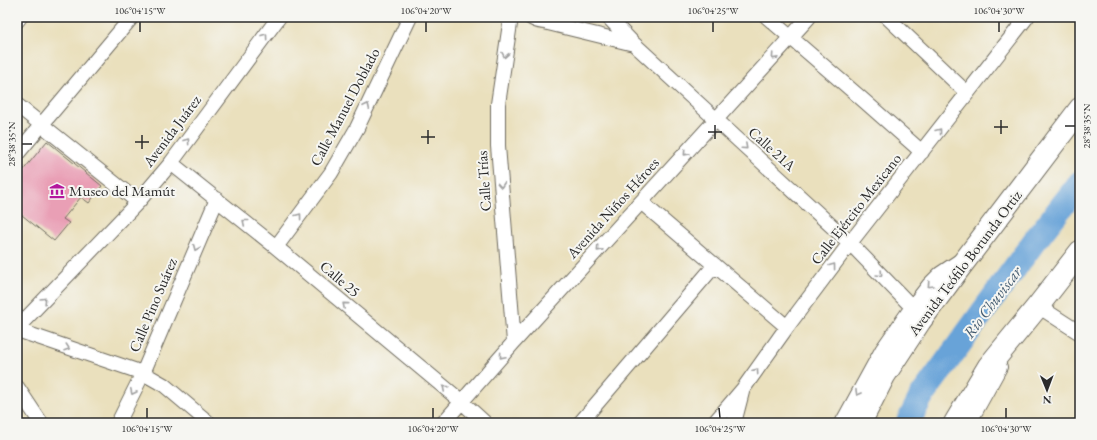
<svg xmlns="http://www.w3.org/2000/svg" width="1097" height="440" viewBox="0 0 1097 440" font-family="'EB Garamond',serif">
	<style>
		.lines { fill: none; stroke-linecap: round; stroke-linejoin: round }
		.river { stroke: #67a3d8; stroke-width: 25 }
		.building { fill: #e99fb5 }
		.street-casing { stroke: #6e6a5e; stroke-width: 16 }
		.primary-casing { stroke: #6e6a5e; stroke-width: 24 }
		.street { stroke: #fff; stroke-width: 14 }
		.primary { stroke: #fff; stroke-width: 22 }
		.oneway { stroke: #a0a0a0 }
		.ticks { fill: none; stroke: #2b2b2b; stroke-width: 1.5 }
		.labels { text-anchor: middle; stroke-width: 4; stroke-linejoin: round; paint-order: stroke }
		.street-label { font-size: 15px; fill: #2b2b2b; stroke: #f6f6f2 }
		.poi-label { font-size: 15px; fill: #2b2b2b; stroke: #f6f6f2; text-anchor: start }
		.water-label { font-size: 16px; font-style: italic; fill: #435b70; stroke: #f6f6f2 }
		.neatline { fill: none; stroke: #2b2b2b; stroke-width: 1.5 }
		.ticks-label { font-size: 10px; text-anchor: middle; fill: #2b2b2b }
	</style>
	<rect width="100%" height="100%" fill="#f6f6f2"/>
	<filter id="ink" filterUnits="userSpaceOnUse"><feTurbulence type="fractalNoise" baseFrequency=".025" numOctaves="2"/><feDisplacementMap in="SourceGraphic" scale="8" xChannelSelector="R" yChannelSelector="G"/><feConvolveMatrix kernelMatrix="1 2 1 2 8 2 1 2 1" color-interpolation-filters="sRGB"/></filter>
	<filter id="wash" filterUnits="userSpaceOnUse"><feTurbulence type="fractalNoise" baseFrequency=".012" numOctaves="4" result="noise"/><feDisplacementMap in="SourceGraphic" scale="16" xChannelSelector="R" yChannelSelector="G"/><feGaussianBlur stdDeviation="0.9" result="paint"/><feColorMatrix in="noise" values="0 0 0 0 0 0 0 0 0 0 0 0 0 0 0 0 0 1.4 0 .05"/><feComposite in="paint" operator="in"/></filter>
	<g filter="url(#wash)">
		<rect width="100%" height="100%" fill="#eae0bd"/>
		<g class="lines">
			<path class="river" d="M908,423L921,397L1033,243L1080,183"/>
		</g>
		<g id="blocks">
			<path class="building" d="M47,141L102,186L89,203L81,197L63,219L69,223L54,241L17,211V178Z"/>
		</g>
	</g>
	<g filter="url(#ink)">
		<use href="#blocks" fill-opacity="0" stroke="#6e6a5e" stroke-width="1"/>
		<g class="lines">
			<defs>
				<path id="street" d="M511,17L498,104V146L514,342
					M530,17C539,23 546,23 556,20
					M608,17L634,44L850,243L912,307
					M767,17L862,99L922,152
					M887,17L967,93
					M17,21L20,17
					M548,23L634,44
					M17,105L138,202
					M17,154L132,17
					M171,163L276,247L462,402L485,423
					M641,202L787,327
					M276,247L331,173L357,128L410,17
					M1038,306L1080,333
					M17,328L138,202L171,163L279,17
					M17,330L143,373L164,385L209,423
					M17,387L41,423
					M118,423L143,373L217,199
					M443,423L514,342L809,17
					M580,423L715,265
					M714,423L743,389L787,327L850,243L1027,17
					M734,423L742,392
					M842,423L882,350L912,307L929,285L940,274L958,262
					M969,423L1000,367"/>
				<path id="primary" d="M860,423L884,376L920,321L957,271L1080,109
					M955,423L989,366L1038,306L1080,252"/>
			</defs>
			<use href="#street" class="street-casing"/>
			<use href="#primary" class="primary-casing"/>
			<use href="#street" class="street"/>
			<use href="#primary" class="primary"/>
		</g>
		<defs><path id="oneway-chevron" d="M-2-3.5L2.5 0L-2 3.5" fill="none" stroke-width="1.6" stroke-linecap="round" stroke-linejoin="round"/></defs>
		<g class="oneway">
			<use href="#oneway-chevron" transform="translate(265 36) rotate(-54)"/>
			<use href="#oneway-chevron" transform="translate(505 55) rotate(100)"/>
			<use href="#oneway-chevron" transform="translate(774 57) rotate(132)"/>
			<use href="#oneway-chevron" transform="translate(367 106) rotate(-65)"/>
			<use href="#oneway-chevron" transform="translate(939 131) rotate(-52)"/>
			<use href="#oneway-chevron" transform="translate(187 141) rotate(-54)"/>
			<use href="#oneway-chevron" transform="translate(745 147) rotate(42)"/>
			<use href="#oneway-chevron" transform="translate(686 153) rotate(132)"/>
			<use href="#oneway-chevron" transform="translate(501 185) rotate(85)"/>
			<use href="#oneway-chevron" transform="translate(299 216) rotate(-53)"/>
			<use href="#oneway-chevron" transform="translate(245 222) rotate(-141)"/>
			<use href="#oneway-chevron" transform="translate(196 248) rotate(113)"/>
			<use href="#oneway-chevron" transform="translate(599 249) rotate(132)"/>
			<use href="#oneway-chevron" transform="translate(833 266) rotate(-53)"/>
			<use href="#oneway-chevron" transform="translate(880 274) rotate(46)"/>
			<use href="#oneway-chevron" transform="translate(930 285) rotate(133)"/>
			<use href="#oneway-chevron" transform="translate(44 300) rotate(-46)"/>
			<use href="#oneway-chevron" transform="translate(345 305) rotate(-140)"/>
			<use href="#oneway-chevron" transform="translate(67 348) rotate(19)"/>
			<use href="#oneway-chevron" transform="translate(502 356) rotate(131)"/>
			<use href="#oneway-chevron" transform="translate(756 371) rotate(-55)"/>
			<use href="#oneway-chevron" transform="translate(445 388) rotate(-140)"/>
			<use href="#oneway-chevron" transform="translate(133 392) rotate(116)"/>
			<use href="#oneway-chevron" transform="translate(858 393) rotate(119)"/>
		</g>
	</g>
	<path class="ticks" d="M140,22V32M426,22V32M713,22V32M999,22V32M1001,120V134M715,125V139M1065,126H1075M994,127H1008M428,130V144M708,132H722M142,135V149M421,137H435M135,142H149M22,144H32M147,408V418M433,408V418M719,408L720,418M1006,408V418"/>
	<defs>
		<symbol id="museum-bare" viewBox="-9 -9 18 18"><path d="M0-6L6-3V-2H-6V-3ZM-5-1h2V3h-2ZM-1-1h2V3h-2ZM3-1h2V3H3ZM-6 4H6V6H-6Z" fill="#b5179e" stroke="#f6f6f2" stroke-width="2.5" paint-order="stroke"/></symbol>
	</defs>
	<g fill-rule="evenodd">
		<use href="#museum-bare" x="46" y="180" width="22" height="22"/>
	</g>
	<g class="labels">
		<g class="street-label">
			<text transform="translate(345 107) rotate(-62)" y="5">Calle Manuel Doblado</text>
			<text transform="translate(172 131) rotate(-53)" y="5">Avenida Juárez</text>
			<text transform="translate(772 149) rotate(42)" y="5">Calle 21A</text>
			<text transform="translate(484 181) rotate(-94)" y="5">Calle Trías</text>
			<text transform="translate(613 208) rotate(-48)" y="5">Avenida Niños Héroes</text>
			<text transform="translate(856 209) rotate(-52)" y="5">Calle Ejército Mexicano</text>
			<text transform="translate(965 263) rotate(-53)" y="5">Avenida Teófilo Borunda Ortiz</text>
			<text transform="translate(340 279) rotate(40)" y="5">Calle 25</text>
			<text transform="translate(153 305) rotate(-67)" y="5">Calle Pino Suárez</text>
		</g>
		<g class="poi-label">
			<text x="69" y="196">Museo del Mamút</text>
		</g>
		<g class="water-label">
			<text transform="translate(992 302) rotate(-53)" y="6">Rio Chuviscar</text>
		</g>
	</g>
	<rect width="1097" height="440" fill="none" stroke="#f6f6f2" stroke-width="44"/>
	<g transform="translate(1047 390) rotate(179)" stroke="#f6f6f2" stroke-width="3" paint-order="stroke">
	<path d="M0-3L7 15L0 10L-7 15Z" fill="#2b2b2b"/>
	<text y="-6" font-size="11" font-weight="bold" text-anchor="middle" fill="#2b2b2b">N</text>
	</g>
	<rect x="22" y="22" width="1053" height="396" class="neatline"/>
	<g class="ticks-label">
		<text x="140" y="14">106°04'15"W</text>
		<text x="426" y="14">106°04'20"W</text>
		<text x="713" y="14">106°04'25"W</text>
		<text x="999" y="14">106°04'30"W</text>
		<text transform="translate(1086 126) rotate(-90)" y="4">28°38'35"N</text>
		<text transform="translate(11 144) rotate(-90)" y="4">28°38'35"N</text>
		<text x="147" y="432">106°04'15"W</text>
		<text x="433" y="432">106°04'20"W</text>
		<text x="720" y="432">106°04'25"W</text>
		<text x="1006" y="432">106°04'30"W</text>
	</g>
</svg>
